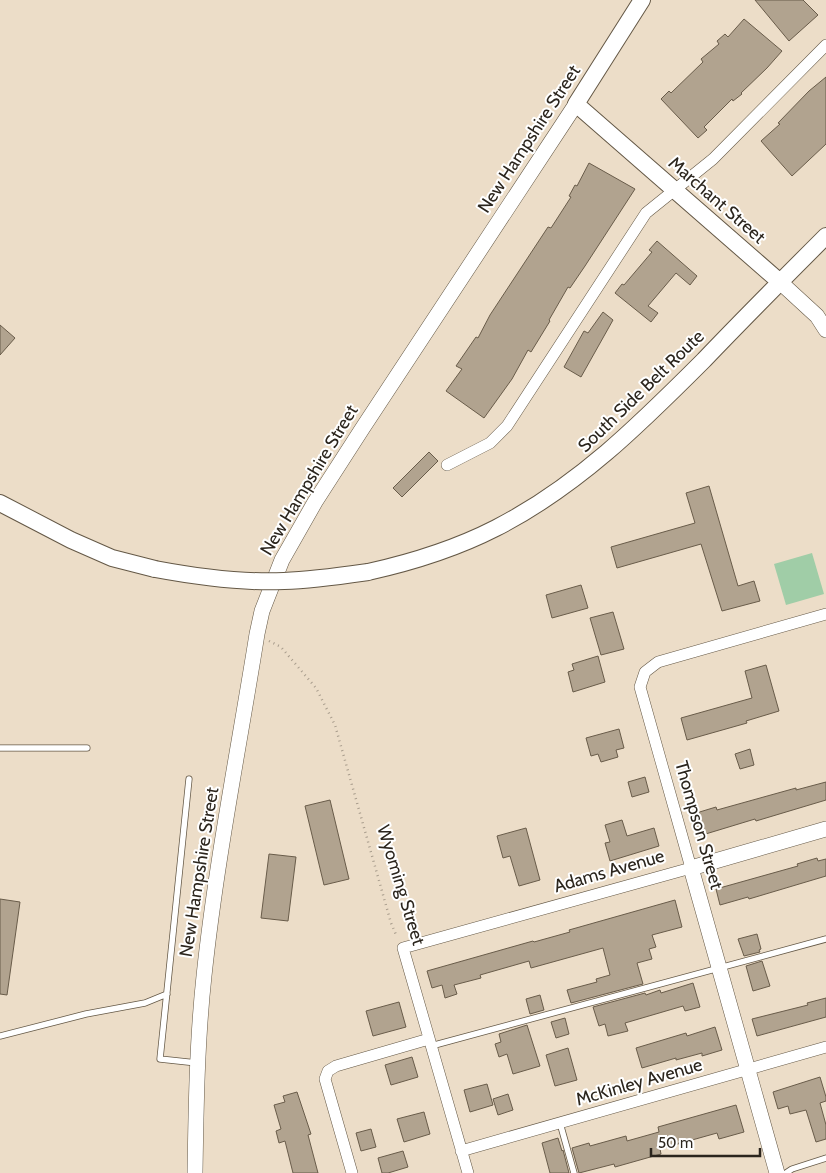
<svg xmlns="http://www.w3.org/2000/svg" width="826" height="1173" viewBox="0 0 826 1173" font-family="Cabin,sans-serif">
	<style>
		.green { fill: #a0cda7 }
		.building { fill: #b1a38f; stroke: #695c4a }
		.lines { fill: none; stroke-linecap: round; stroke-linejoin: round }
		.service-casing { stroke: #645846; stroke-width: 7 }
		.minor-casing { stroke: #645846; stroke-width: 12 }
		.tertiary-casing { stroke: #645846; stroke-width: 16 }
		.secondary-casing { stroke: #645846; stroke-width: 18 }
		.path { stroke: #a99d8d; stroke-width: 2.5; stroke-dasharray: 1 4; stroke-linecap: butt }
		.service { stroke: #fff; stroke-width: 5.5 }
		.minor { stroke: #fff; stroke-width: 11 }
		.tertiary { stroke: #fff; stroke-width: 15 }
		.secondary { stroke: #fff; stroke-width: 16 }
		.secondary-bridge-casing { stroke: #645846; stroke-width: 18; stroke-linecap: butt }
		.secondary-bridge { stroke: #fff; stroke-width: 16 }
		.labels { text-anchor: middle; stroke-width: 4; stroke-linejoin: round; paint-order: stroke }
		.street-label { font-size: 18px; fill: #2b251d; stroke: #fff }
	</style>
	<rect width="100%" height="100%" fill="#ecddc8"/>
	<path class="green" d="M812,553L824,594L786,605L774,564Z"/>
	<path class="building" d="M755,0H803L818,15L789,41Z
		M744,19L782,51L767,68L741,93L742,94L733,101L732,99L704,127L707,130L698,138L661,99L669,91L671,93L703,62L701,59L719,44L717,41L725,34L728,37Z
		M826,77V144L792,176L761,141L780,124L778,123L809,91Z
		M589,163L635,189L585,266L570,288L568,287L549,320L550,321L531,352L528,350L512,379L484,418L446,391L462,369L456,366L476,337L478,338L490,315L548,227L551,228L571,197L569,196L575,185L577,186Z
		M657,241L697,276L690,285L676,273L648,306L658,313L651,322L615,293L622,284L624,285L652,252L649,250Z
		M603,312L613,320L581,377L564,367L584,331L588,333Z
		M0,325L15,338L0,355Z
		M429,452L438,461L402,497L393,488Z
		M709,486L738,586L754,581L760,601L722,611L701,544L617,568L611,547L695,523L686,493Z
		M581,585L588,608L552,618L546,595Z
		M613,612L624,649L601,655L590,618Z
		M598,656L605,682L573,692L568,672L574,670L572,664Z
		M766,665L779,711L746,721L747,723L687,740L681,718L752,698L745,671Z
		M619,729L624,748L616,750L618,757L601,762L598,754L591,756L586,738Z
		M750,749L754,765L740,769L735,754Z
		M645,777L649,792L632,797L628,782Z
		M826,782V800L756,821L755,819L699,836L693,814L716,807L717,810L796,788V790Z
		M330,800L349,879L324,885L305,806Z
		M622,820L627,836L654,828L659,846L610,861L605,843L610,842L605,825Z
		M526,828L540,880L519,886L510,856L503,858L497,836Z
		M269,854L296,857L288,921L261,918Z
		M817,858L818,861L826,859V876L749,899L748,897L720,905L716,889L798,866L797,864Z
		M0,899L20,902L7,995L0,994Z
		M675,900L682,927L652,935L656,947L649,949L652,959L637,963L643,984L571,1003L567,990L597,982L596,979L610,975L603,948L531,968L529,961L480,975L481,978L454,985L457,994L445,998L442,985L432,988L427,971L533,941L534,942L570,932L569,930Z
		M757,934L761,949L759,950L760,952L744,956L738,939Z
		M762,961L770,986L753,991L746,966Z
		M693,983L700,1007L685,1011L683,1006L625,1023L628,1031L608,1036L605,1024L599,1026L593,1007L645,993L646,995L660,990L661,993Z
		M540,995L544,1010L530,1014L526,999Z
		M826,998V1017L757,1036L752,1019L808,1005L807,1003Z
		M399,1002L406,1027L373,1036L366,1011Z
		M565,1018L569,1034L556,1038L551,1022Z
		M527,1025L540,1066L513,1074L507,1054L499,1057L495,1044L501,1042L499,1034Z
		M715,1027L722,1050L702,1056V1053L676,1060V1058L642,1068L636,1048L686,1033L687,1036Z
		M568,1048L577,1080L555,1086L546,1055Z
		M412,1057L418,1077L391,1085L385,1065Z
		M820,1077L826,1097V1101L820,1103L826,1125V1139L816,1142L806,1110L790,1114L788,1106L778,1109L773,1092Z
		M487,1084L493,1105L470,1112L464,1090Z
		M297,1092L311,1134L308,1135L318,1173H293L285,1141L279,1143L276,1131L281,1129L274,1105L285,1102L283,1096Z
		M508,1094L513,1110L498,1115L493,1099Z
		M736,1105L744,1132L719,1139L717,1133L660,1149L661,1154L615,1167L614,1164L579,1173L572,1148L589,1143L590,1146L626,1136L627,1141L659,1132L658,1127Z
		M424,1112L430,1134L404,1142L397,1119Z
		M371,1129L376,1147L361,1151L356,1133Z
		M558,1138L562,1151L563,1150L569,1173H550L542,1143Z
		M403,1151L408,1167L388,1173H382L378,1158Z"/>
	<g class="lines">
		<defs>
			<path id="service" d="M0,748H87
				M189,779L160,1059L197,1063
				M0,1036L86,1014L145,1003L167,994
				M431,1046L826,939
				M560,1123L574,1173
				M786,1173L792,1169L826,1158"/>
			<path id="minor" d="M447,465L490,443L507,426L646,213L713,159L826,45
				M461,1151L826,1047
				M352,1173L325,1079L328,1071L336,1066L429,1039
				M468,1173L403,948L691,868L640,687L645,672L658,662L826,614"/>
			<path id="tertiary" d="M780,282L817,316L826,330
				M195,1173C196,1107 197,1041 204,976C216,862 239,747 257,634L262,611L282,560L315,502L362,429L576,104
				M777,1173L691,868L826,829"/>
			<path id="secondary" d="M642,0L576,104L780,282
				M0,503L71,540L112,558L155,569
				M368,572C413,562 455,549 496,528C578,486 640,424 704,360C744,318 785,277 826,236"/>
		</defs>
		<use href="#service" class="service-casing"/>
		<use href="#minor" class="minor-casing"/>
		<use href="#tertiary" class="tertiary-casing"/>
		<use href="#secondary" class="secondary-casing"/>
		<path class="path" d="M269,641L281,647L316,688L335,725L391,923L397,937"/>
		<use href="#service" class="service"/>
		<use href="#minor" class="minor"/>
		<use href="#tertiary" class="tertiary"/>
		<use href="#secondary" class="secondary"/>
		<defs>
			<path id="secondary-bridge" d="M155,569C198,577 241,583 284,581C313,580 340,576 368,572"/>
		</defs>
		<use href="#secondary-bridge" class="secondary-bridge-casing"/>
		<use href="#secondary-bridge" class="secondary-bridge"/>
	</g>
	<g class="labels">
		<g class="street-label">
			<text transform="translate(529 139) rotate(-57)" y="6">New Hampshire Street</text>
			<text transform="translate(717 200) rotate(41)" y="6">Marchant Street</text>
			<text transform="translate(641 391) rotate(-44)" y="6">South Side Belt Route</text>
			<text transform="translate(309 480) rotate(-59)" y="6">New Hampshire Street</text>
			<text transform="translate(699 825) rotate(74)" y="6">Thompson Street</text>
			<text transform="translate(609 871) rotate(-16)" y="6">Adams Avenue</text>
			<text transform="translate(199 872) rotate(-81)" y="6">New Hampshire Street</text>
			<text transform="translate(401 885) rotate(73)" y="6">Wyoming Street</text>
			<text transform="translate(639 1082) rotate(-16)" y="6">McKinley Avenue</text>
		</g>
	</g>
	<path d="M651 1148v8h109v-8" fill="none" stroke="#2b251d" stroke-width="2.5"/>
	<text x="658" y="1148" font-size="15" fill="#2b251d" stroke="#ffffff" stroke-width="4" paint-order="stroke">50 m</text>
</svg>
